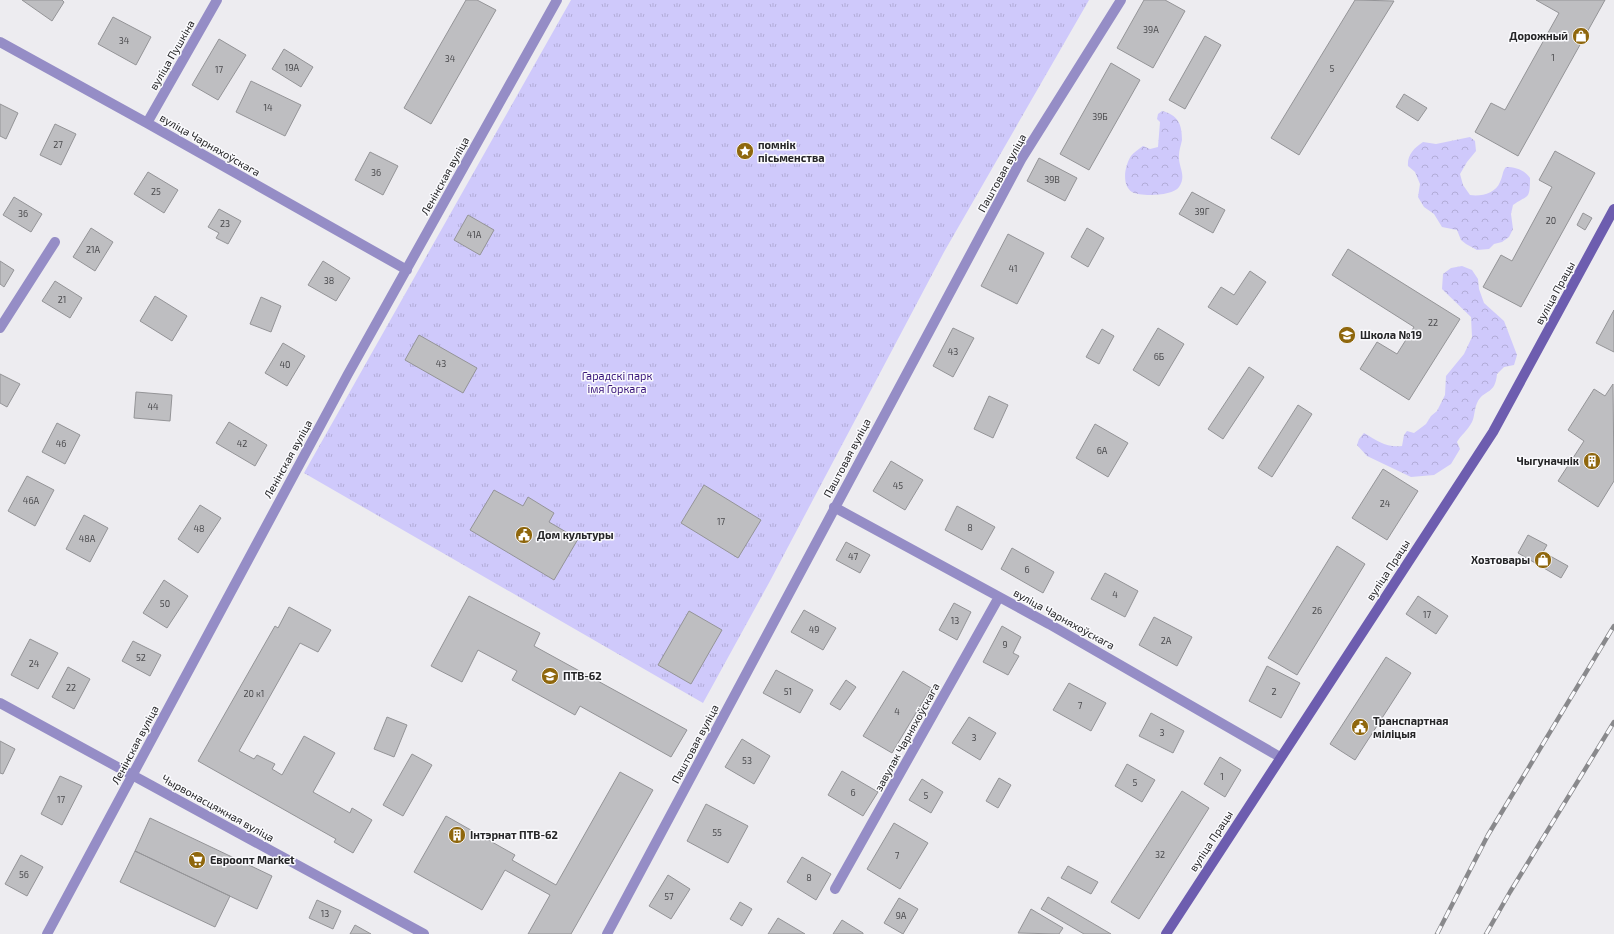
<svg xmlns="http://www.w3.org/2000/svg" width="1614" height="934" viewBox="0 0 1614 934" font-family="'Exo 2',sans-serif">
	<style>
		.grass { fill: url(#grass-tufts) }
		.forest { fill: url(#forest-crowns) }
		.building { fill: #bebec1; stroke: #949497 }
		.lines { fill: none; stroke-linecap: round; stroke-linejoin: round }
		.street { stroke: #958dc6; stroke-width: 10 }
		.secondary { stroke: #6d5daf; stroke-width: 10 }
		.rail-casing { stroke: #89898c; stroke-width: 4.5 }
		.rail { stroke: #fafafd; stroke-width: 3; stroke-dasharray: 9; stroke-linecap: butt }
		.labels { text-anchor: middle; stroke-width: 3; stroke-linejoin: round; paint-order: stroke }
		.number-label { font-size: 9px; fill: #4b4b4e }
		.poi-label { font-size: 11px; font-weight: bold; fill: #252527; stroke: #fafafd; text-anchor: start }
		.street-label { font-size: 11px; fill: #252527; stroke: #fafafd }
		.park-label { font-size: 11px; fill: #39167b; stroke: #fafafd }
	</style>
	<defs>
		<pattern id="grass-tufts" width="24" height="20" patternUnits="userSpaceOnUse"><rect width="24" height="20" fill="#cfc9fb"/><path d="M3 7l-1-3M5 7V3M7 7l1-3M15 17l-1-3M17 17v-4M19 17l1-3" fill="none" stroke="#b2acd7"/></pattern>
		<pattern id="forest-crowns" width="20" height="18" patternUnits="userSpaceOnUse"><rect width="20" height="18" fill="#cfc9fb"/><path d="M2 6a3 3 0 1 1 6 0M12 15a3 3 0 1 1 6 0" fill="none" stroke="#b2acd7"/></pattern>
	</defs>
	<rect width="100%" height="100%" fill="#edecf0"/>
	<path class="grass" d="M571,0H1089L944,252L770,581L703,703L304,473Z"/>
	<path class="forest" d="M1162,111C1178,115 1182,124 1182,140C1181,145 1179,150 1179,155C1178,167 1187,175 1179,187C1173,196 1141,197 1132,192C1121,185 1125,165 1131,156C1134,152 1139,149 1143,146L1150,149L1158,147L1160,122L1157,119L1158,114Z
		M1470,137L1475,141L1476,151L1467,162L1460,174L1463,185L1470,195C1481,197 1496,193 1500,182C1503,176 1502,172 1506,167C1515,167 1525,170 1530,178C1530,201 1528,194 1513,205L1511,214L1513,229L1509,237L1502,242L1494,244L1489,249L1477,250L1466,244L1461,240L1457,230L1442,227L1434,214L1424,207L1418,197L1420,184L1415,172L1408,166C1407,155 1414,148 1423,142L1436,144Z
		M1462,266L1472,270L1478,279L1479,289L1484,303L1504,321L1517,355L1514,365L1504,367L1497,374C1495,395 1485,389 1478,401C1474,408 1475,416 1472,422C1468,430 1461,435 1457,442L1460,449L1451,464L1434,475L1411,477L1367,456L1357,445L1359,439L1364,433C1377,441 1387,448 1402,446L1404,435L1407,431L1414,433L1426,424L1431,416L1437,411L1445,395L1446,376L1464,354L1472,337L1471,317L1442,289L1443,274L1451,268Z"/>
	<path class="building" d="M22,0H62L64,2L52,21Z
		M466,0H477L496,10L431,124L404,108Z
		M1144,0H1165L1185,11L1153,68L1117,48Z
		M1355,0L1394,1L1299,155L1271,138Z
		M1536,0H1605L1518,156L1475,132L1491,103L1505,110L1559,13Z
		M113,17L151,37L136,65L98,44Z
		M1205,36L1221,45L1185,109L1169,100Z
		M219,39L246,55L218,100L192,85Z
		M284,49L313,67L301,87L272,69Z
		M1111,63L1140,80L1089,170L1060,154Z
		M251,81L301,105L285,136L236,112Z
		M1404,94L1427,108L1418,121L1396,107Z
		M0,104L18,113L6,139L0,136Z
		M55,124L76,134L61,165L40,155Z
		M1555,151L1595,173L1521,307L1483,287L1501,255L1512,261L1552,187L1539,180Z
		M370,152L398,166L383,195L355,180Z
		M1039,158L1077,178L1065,201L1027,181Z
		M148,172L178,190L164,213L134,194Z
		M1192,192L1225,210L1213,233L1179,214Z
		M14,197L42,214L31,232L3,215Z
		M219,209L241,221L228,244L216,238L219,233L208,227Z
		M1583,213L1592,218L1585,230L1577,225Z
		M468,215L494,230L480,255L454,240Z
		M91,228L113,242L95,271L73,257Z
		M1087,228L1104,238L1088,267L1071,257Z
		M1008,234L1044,253L1017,304L981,286Z
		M1348,249L1460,319L1409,400L1360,369L1377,342L1397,354L1414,327L1332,275Z
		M0,261L14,270L4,287L0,284Z
		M323,261L350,278L336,301L308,285Z
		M1250,271L1266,282L1237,325L1208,307L1221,287L1234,295Z
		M55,281L82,298L70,318L42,301Z
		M155,296L187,316L172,341L140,321Z
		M261,297L281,306L271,332L250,324Z
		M1614,310V352L1596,343Z
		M953,328L974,338L953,377L933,366Z
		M1158,328L1184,344L1159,386L1133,370Z
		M1102,329L1114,336L1099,364L1086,357Z
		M419,335L477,368L463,393L405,360Z
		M283,343L305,356L287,386L265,373Z
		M1249,367L1264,377L1223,439L1208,429Z
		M0,374L20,384L7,407L0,403Z
		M1613,384L1614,481L1598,507L1558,481L1584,441L1568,430L1594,389L1605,396Z
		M136,392L172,395L170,421L134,418Z
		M989,396L1008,405L993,438L974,429Z
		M1298,405L1312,414L1272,477L1258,468Z
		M229,422L267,445L255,466L216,443Z
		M57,423L80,435L65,464L42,452Z
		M1095,424L1128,443L1108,477L1076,458Z
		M891,461L923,480L905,510L873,491Z
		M1383,469L1418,491L1387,540L1352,518Z
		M27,476L54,490L35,526L8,511Z
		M704,485L761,520L738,558L681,523Z
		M494,490L523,506L528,497L554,513L549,522L578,539L554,580L470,530Z
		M200,505L221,518L198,553L178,539Z
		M957,506L995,527L982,550L945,530Z
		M84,515L108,528L90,562L66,549Z
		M1528,535L1547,545L1543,552L1568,566L1561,578L1518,553Z
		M846,542L870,555L860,573L836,560Z
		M1337,546L1365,564L1297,675L1268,658Z
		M1012,548L1054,572L1043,593L1001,569Z
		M1105,573L1138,591L1125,617L1091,599Z
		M164,580L188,596L167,628L143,613Z
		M469,596L540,633L534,646L687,730L671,757L580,706L575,715L512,680L517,671L478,650L462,682L431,666Z
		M1418,596L1448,616L1436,634L1406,614Z
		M954,603L971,612L957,640L939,630Z
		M289,607L331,630L318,652L300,643L239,751L254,759L257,755L275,764L272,769L282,775L304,736L335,753L313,792L350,813L352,808L372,820L353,853L334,842L336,839L198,761L275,626L278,628Z
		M804,610L836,628L823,650L791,632Z
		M689,611L722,630L691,684L658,665Z
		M1154,617L1192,637L1177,666L1139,645Z
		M1002,626L1021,637L1013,653L1019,656L1008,675L983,662Z
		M30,639L58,653L38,689L11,675Z
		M133,641L161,655L150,676L122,661Z
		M1386,657L1411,673L1355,760L1330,744Z
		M1267,666L1300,683L1281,718L1249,701Z
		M68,667L90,679L74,709L52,697Z
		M776,670L813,690L800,713L763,693Z
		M903,671L931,688L892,753L863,736Z
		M846,680L856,687L840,710L830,704Z
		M1069,683L1106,703L1091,731L1053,710Z
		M1151,713L1184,731L1173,753L1139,736Z
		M387,717L407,725L394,757L374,749Z
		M969,717L996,733L980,760L952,743Z
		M742,739L770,756L754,784L725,767Z
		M0,741L15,749L3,774L0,773Z
		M412,754L432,765L403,816L383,805Z
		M1220,757L1241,770L1225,797L1204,784Z
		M1127,764L1155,780L1142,802L1115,786Z
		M842,771L878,792L863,816L828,795Z
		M620,772L653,790L571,934H528L550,895L505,870L482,910L414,872L446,816L515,855L512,860L556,885Z
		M60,776L82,786L62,825L41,814Z
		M999,778L1011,785L998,808L986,801Z
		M922,779L943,792L931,813L909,800Z
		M1182,791L1209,808L1139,919L1111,902Z
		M706,804L748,826L728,863L687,841Z
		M150,818L272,876L257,909L135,851Z
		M894,823L928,843L900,889L867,869Z
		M135,851L230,896L215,927L120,882Z
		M21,855L43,867L27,896L5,884Z
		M802,857L831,874L816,900L787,882Z
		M1068,866L1098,882L1091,894L1061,878Z
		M668,875L690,889L671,919L649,906Z
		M1048,897L1111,934H1084L1041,909Z
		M899,898L918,909L903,934L884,923Z
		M317,900L341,911L333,929L309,918Z
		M740,902L752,909L742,926L730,919Z
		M1031,909L1063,928L1059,934L1018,933Z
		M778,918L805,934H768Z
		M842,920L863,933V934H833Z
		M355,925L371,934H350Z"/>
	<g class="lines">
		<path class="street" d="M0,42L147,123L407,270
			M147,123L217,0
			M0,328L55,242
			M834,507L1049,624L1280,757
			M0,703L424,934
			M835,889L999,597
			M47,934L348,374L557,0
			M607,934L1022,158L1121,0"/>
		<path class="secondary" d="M1166,934L1493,432L1614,209"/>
		<defs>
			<path id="rail" d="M1437,934L1488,835L1614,626
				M1486,934L1510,892L1614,722"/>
		</defs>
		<use href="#rail" class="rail-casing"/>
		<use href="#rail" class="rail"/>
	</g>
	<defs>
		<symbol id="shop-disc" viewBox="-11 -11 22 22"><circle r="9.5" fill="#8f670d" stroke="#fafafd"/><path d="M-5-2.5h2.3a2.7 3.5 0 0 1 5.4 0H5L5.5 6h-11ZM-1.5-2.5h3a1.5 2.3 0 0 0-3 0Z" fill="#fff"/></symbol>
		<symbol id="sight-disc" viewBox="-11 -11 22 22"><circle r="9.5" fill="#8f670d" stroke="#fafafd"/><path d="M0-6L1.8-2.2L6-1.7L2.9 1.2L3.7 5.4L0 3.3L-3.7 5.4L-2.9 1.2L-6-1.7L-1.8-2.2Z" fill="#fff"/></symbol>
		<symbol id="school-disc" viewBox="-11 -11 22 22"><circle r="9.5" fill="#8f670d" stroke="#fafafd"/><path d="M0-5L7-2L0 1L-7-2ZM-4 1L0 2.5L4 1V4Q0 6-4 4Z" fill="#fff"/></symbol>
		<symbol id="building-disc" viewBox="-11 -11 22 22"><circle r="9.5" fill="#8f670d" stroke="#fafafd"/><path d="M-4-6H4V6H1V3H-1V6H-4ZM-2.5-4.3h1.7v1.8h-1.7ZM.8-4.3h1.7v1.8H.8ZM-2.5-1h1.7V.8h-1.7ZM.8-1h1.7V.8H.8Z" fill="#fff"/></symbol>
		<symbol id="civic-disc" viewBox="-11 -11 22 22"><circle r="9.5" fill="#8f670d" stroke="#fafafd"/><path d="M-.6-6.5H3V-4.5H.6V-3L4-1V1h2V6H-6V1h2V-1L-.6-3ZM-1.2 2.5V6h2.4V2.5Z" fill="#fff"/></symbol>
		<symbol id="university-disc" viewBox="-11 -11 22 22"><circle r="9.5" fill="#8f670d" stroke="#fafafd"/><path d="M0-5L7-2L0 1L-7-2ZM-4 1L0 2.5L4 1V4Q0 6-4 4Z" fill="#fff"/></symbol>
		<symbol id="supermarket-disc" viewBox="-11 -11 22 22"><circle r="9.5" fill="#8f670d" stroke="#fafafd"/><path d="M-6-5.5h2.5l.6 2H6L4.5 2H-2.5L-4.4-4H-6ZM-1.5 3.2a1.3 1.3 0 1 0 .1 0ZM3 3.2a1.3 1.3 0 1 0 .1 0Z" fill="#fff"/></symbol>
	</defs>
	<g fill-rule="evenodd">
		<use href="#shop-disc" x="1571" y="26" width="20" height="20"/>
		<use href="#sight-disc" x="735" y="141" width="20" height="20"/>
		<use href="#school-disc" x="1337" y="325" width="20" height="20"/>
		<use href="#building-disc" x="1582" y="451" width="20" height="20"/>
		<use href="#civic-disc" x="514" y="525" width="20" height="20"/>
		<use href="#shop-disc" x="1533" y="550" width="20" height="20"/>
		<use href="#university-disc" x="540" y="666" width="20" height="20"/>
		<use href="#civic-disc" x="1350" y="717" width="20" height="20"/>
		<use href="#building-disc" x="447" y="825" width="20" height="20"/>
		<use href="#supermarket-disc" x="187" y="850" width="20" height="20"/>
	</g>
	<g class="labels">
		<g class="number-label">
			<text x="1151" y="33">39А</text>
			<text x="124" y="44">34</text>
			<text x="1553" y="61">1</text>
			<text x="450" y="62">34</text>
			<text x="292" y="71">19А</text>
			<text x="1332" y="72">5</text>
			<text x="219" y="73">17</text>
			<text x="268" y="111">14</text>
			<text x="1100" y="120">39Б</text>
			<text x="58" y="148">27</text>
			<text x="376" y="176">36</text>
			<text x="1052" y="183">39В</text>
			<text x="156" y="195">25</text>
			<text x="1202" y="215">39Г</text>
			<text x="23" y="217">36</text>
			<text x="1551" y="224">20</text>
			<text x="225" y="227">23</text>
			<text x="474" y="238">41А</text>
			<text x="93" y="253">21А</text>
			<text x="1013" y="272">41</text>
			<text x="329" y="284">38</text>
			<text x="62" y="303">21</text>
			<text x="1433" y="326">22</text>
			<text x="953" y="355">43</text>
			<text x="1159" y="360">6Б</text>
			<text x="441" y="367">43</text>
			<text x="285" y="368">40</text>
			<text x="153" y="410">44</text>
			<text x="61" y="447">46</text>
			<text x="242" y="447">42</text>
			<text x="1102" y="454">6А</text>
			<text x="898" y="489">45</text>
			<text x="31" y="504">46А</text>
			<text x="1385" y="507">24</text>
			<text x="721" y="525">17</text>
			<text x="970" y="531">8</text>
			<text x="199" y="532">48</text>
			<text x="87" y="542">48А</text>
			<text x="853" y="560">47</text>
			<text x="1027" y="573">6</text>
			<text x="1115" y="598">4</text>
			<text x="165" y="607">50</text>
			<text x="1317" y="614">26</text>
			<text x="1427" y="618">17</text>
			<text x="955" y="624">13</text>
			<text x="814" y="633">49</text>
			<text x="1166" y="644">2А</text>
			<text x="1005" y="648">9</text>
			<text x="141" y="661">52</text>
			<text x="34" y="667">24</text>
			<text x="71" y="691">22</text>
			<text x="788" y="695">51</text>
			<text x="1274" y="695">2</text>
			<text x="254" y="697">20 к1</text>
			<text x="1080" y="709">7</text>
			<text x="897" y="715">4</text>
			<text x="1162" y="736">3</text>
			<text x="974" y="741">3</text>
			<text x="747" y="764">53</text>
			<text x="1222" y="780">1</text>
			<text x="1135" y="786">5</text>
			<text x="853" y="796">6</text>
			<text x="926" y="799">5</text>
			<text x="61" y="803">17</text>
			<text x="717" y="836">55</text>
			<text x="1160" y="858">32</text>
			<text x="897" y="859">7</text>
			<text x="24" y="878">56</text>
			<text x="809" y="881">8</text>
			<text x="669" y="900">57</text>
			<text x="325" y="917">13</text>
			<text x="901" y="919">9А</text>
		</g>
		<g class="poi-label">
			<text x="1568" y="40" text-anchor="end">Дорожный</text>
			<text x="758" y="149">помнік<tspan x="758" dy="13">пісьменства</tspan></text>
			<text x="1360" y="339">Школа №19</text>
			<text x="1579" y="465" text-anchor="end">Чыгуначнік</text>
			<text x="537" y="539">Дом культуры</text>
			<text x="1530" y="564" text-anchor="end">Хозтовары</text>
			<text x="563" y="680">ПТВ-62</text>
			<text x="1373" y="725">Транспартная<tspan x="1373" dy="13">міліцыя</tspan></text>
			<text x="470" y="839">Інтэрнат ПТВ-62</text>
			<text x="210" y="864">Евроопт Market</text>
		</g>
		<g class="street-label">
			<text transform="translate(172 55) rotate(-60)" y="4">вуліца Пушкіна</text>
			<text transform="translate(210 145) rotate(30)" y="4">вуліца Чарняхоўскага</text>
			<text transform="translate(1002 173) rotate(-61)" y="4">Паштовая вуліца</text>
			<text transform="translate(445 176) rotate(-61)" y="4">Ленінская вуліца</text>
			<text transform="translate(1555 293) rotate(-61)" y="4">вуліца Працы</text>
			<text transform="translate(847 458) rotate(-62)" y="4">Паштовая вуліца</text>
			<text transform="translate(288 459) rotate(-61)" y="4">Ленінская вуліца</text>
			<text transform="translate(1388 570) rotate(-57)" y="4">вуліца Працы</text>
			<text transform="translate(1064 619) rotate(29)" y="4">вуліца Чарняхоўскага</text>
			<text transform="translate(907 737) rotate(-61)" y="4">завулак Чарняхоўскага</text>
			<text transform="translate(695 744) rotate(-62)" y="4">Паштовая вуліца</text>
			<text transform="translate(135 745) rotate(-62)" y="4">Ленінская вуліца</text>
			<text transform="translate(218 808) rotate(29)" y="4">Чырвонасцяжная вуліца</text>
			<text transform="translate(1211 841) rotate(-57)" y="4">вуліца Працы</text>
		</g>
		<g class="park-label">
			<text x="617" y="380">Гарадскі парк<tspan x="617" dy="13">імя Горкага</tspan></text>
		</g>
	</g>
</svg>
